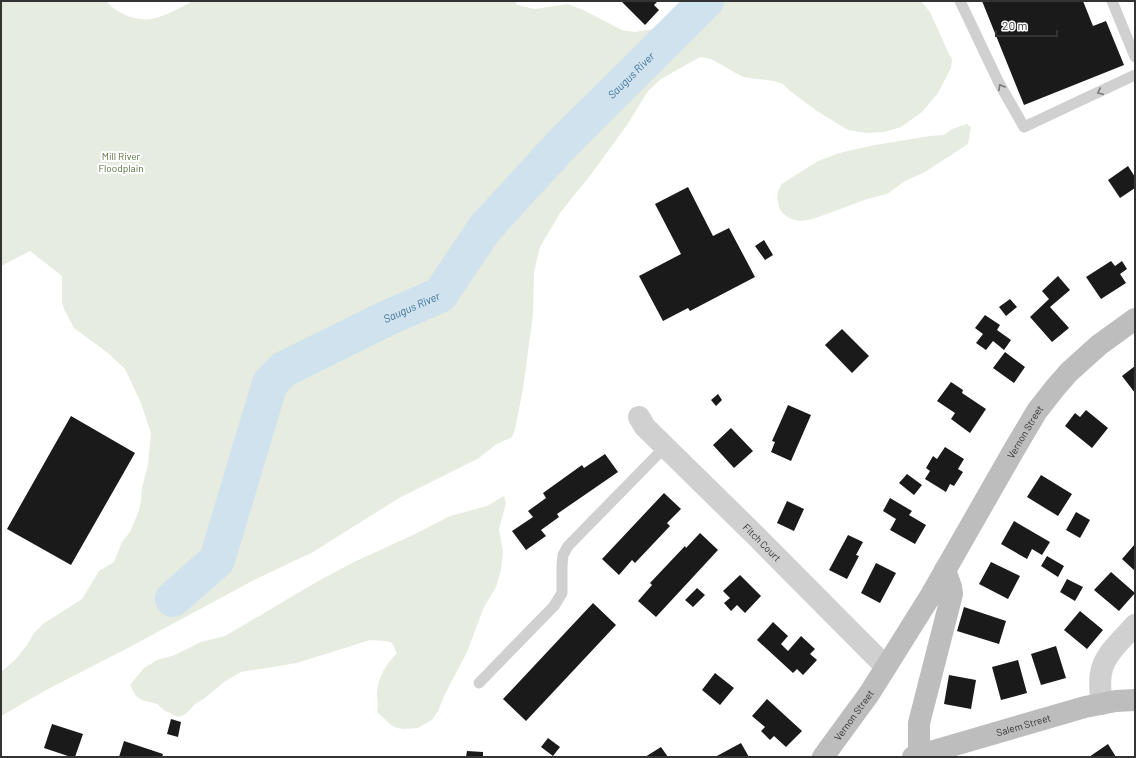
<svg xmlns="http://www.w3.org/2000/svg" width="1136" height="758" viewBox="0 0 1136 758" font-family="Barlow,sans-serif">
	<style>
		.green { fill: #e6ecdf }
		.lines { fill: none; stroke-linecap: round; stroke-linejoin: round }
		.river { stroke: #cfe2ee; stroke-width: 36 }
		.building { fill: #1a1a1a }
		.lane { stroke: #d0d0d0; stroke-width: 11 }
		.street { stroke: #d0d0d0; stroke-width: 22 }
		.secondary { stroke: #bdbdbd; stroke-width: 22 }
		.oneway { stroke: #7a7a7a }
		.labels { text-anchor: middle; stroke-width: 4; stroke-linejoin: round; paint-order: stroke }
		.park-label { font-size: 10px; fill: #56703f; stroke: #fff }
		.street-label { font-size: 10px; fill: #333; stroke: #fff }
		.water-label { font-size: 11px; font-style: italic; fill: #3f7597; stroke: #fff }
	</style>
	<rect width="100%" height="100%" fill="#fff"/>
	<path class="green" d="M1,1H106C118,15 141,24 159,17C171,13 182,7 193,1H515L517,5L535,9L568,4L583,10L622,30L635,32L653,29L663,24L687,7L693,1H921L930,12L948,52L952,59L951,68L938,93L922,112L901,127L884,132L867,133L848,130L817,111L790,91L783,84L774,81L743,77L711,59L700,57L661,79L648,91L627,125L592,173L560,213L540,247L534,272L533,314L523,389L515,429L512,437L495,445L479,458L399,498L313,552L254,580L126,649L48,689L1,716V672L16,659L27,645L34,633L43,624L82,599L99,571L114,562L122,542L130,532L138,513L141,502L142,488L148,465L151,433L141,403L125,369L108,353L74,328L64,309L62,302V276L30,251L1,266Z
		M967,124L971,127L968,144L925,172L905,181L887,194L867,199L813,219L800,221L791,219L785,215L780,210L777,198L778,191L782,184L816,162L839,153L875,145L930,136L944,135L952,129Z
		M504,496L506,503L499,529L503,552L501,570L496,587L484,607L467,652L444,696L438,711L432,720L418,728L403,729L397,728L391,725L377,712C379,705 377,699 377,693C378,677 386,664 397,653L392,643L386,641L370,640L297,663L241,672L224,682L205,698L195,704L186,714L178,717L164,710L157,704L142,700L136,696L130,685L144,668L157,660L175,655L201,642L225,636L320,580L354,562L413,535L450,516L487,506Z"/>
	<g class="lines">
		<path class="river" id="s1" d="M173,599L217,560L270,383L284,369L385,319L440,295L485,228L564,142L706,1"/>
	</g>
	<path class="building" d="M621,1H658L654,5L659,10L645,25Z
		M982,1H1083L1093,26L1106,21L1124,65L1024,105Z
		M1128,166L1135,177V188L1120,198L1108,180Z
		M688,187L713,236L729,228L755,277L690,311L688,308L663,321L639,276L681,254L655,204Z
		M764,240L773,255L765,260L755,246Z
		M1111,261L1115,266L1122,261L1127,269L1120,274L1126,283L1101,299L1086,277Z
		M1058,276L1070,290L1050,307L1069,328L1052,342L1030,317L1049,299L1042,291Z
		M1010,299L1017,307L1006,316L999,307Z
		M985,315L1000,325L997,330L1011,340L1004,350L993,341L986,350L976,343L983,334L975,328Z
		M842,329L869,356L852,373L825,345Z
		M1005,352L1025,367L1014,383L993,368Z
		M1135,366V393L1122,376Z
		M951,382L963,390L962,393L986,409L970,433L951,419L955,413L937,401Z
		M718,394L722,400L716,406L711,400Z
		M788,405L811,415L791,461L771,452L775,442L772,441Z
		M1086,410L1108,428L1092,448L1065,426L1075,413L1080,417Z
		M71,416L135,453L71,565L7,529Z
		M731,428L753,451L734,468L713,445Z
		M945,447L964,459L958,469L963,472L954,486L950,484L946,492L925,479L930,471L926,468L933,456L937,459Z
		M605,454L618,472L557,514L559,517L541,530L546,536L526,550L512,531L533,517L528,511L546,498L543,493L582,465L584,468Z
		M907,474L922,485L914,495L899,483Z
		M1041,475L1072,494L1058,516L1027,497Z
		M664,493L681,509L667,523L670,526L635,563L632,560L619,575L602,559Z
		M890,498L912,511L909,515L926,525L915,544L890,530L896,519L883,511Z
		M787,501L804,509L794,531L777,523Z
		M1076,512L1090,520L1080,538L1066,530Z
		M1014,521L1050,542L1042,555L1032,549L1027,559L1001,544Z
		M700,533L718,550L656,617L638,601L652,585L650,583L685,546L686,548Z
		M848,535L863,542L856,555L859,556L847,579L829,570Z
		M1135,544V571L1122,559Z
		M1047,556L1064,566L1058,577L1041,566Z
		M991,562L1020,576L1008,599L979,584Z
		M876,563L896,573L880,603L861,593Z
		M1111,572L1135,593L1119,611L1094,590Z
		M740,575L761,596L745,613L737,605L731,611L724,603L730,598L723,591Z
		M1067,579L1083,587L1075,601L1060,592Z
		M697,588L705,595L693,607L685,600Z
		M593,603L616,625L526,721L503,699Z
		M964,607L1006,621L999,644L957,631Z
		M1080,611L1103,630L1087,649L1064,630Z
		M773,622L788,636L781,644L788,651L801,636L815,649L810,654L817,660L803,675L797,669L793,673L757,640Z
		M1056,646L1066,678L1041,685L1031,654Z
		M1018,660L1027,693L1001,700L992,667Z
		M715,673L734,688L720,705L702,690Z
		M949,675L976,680L971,709L944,704Z
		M767,699L802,731L786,747L774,736L770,740L761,731L765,727L752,716Z
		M171,719L181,722L178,737L167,734Z
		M52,724L83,734L75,757H71L44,748Z
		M548,738L560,747L553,756L541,747Z
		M124,741L163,754L162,757H119Z
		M741,743L749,757H715Z
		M1108,744L1116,757H1089Z
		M661,747L668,757H645Z
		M467,751L483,752V757H466Z"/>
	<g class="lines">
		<path class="lane" d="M960,1L999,83L1024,127L1135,75
			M1112,1L1135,57
			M479,683L554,606L562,593V565L563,555L568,546L665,447"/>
		<g class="street">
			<path id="s2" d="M639,417L645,427L757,537L886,667"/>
			<path d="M1101,704C1101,694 1099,683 1101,673C1104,654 1123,639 1135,625"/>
		</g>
		<g class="secondary">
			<path d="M919,755V723L952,594L951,587L945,570"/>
			<path id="s3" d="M823,757L869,694L886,667L931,595L1015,448L1037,411L1055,388L1069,372L1099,345L1135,319"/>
			<path id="s4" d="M913,757L1085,707L1116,701L1135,700"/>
		</g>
	</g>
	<defs><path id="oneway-chevron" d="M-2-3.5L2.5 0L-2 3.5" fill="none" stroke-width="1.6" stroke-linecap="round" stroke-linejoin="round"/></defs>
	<g class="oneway">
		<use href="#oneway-chevron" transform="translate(1001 87) rotate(-119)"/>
		<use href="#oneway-chevron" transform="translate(1100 92) rotate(155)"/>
	</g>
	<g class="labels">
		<g class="park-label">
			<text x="121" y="160">Mill River<tspan x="121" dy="12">Floodplain</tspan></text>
		</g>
		<g class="street-label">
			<text dy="4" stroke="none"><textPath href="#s3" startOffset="383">Vernon Street</textPath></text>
			<text dy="4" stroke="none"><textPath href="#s2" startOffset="176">Fitch Court</textPath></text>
			<text dy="4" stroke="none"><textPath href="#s3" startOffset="52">Vernon Street</textPath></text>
			<text dy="4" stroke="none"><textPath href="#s4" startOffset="115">Salem Street</textPath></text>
		</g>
		<g class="water-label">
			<text dy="4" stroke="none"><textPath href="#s1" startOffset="728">Saugus River</textPath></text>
			<text dy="4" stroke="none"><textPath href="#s1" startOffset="405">Saugus River</textPath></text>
		</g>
	</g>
	<rect width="1136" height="758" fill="none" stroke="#333333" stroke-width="4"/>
	<path d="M996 30v6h61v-6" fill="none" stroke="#333333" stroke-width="2"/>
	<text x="1002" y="30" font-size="12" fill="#333333" stroke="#ffffff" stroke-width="3" paint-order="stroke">20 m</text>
</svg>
